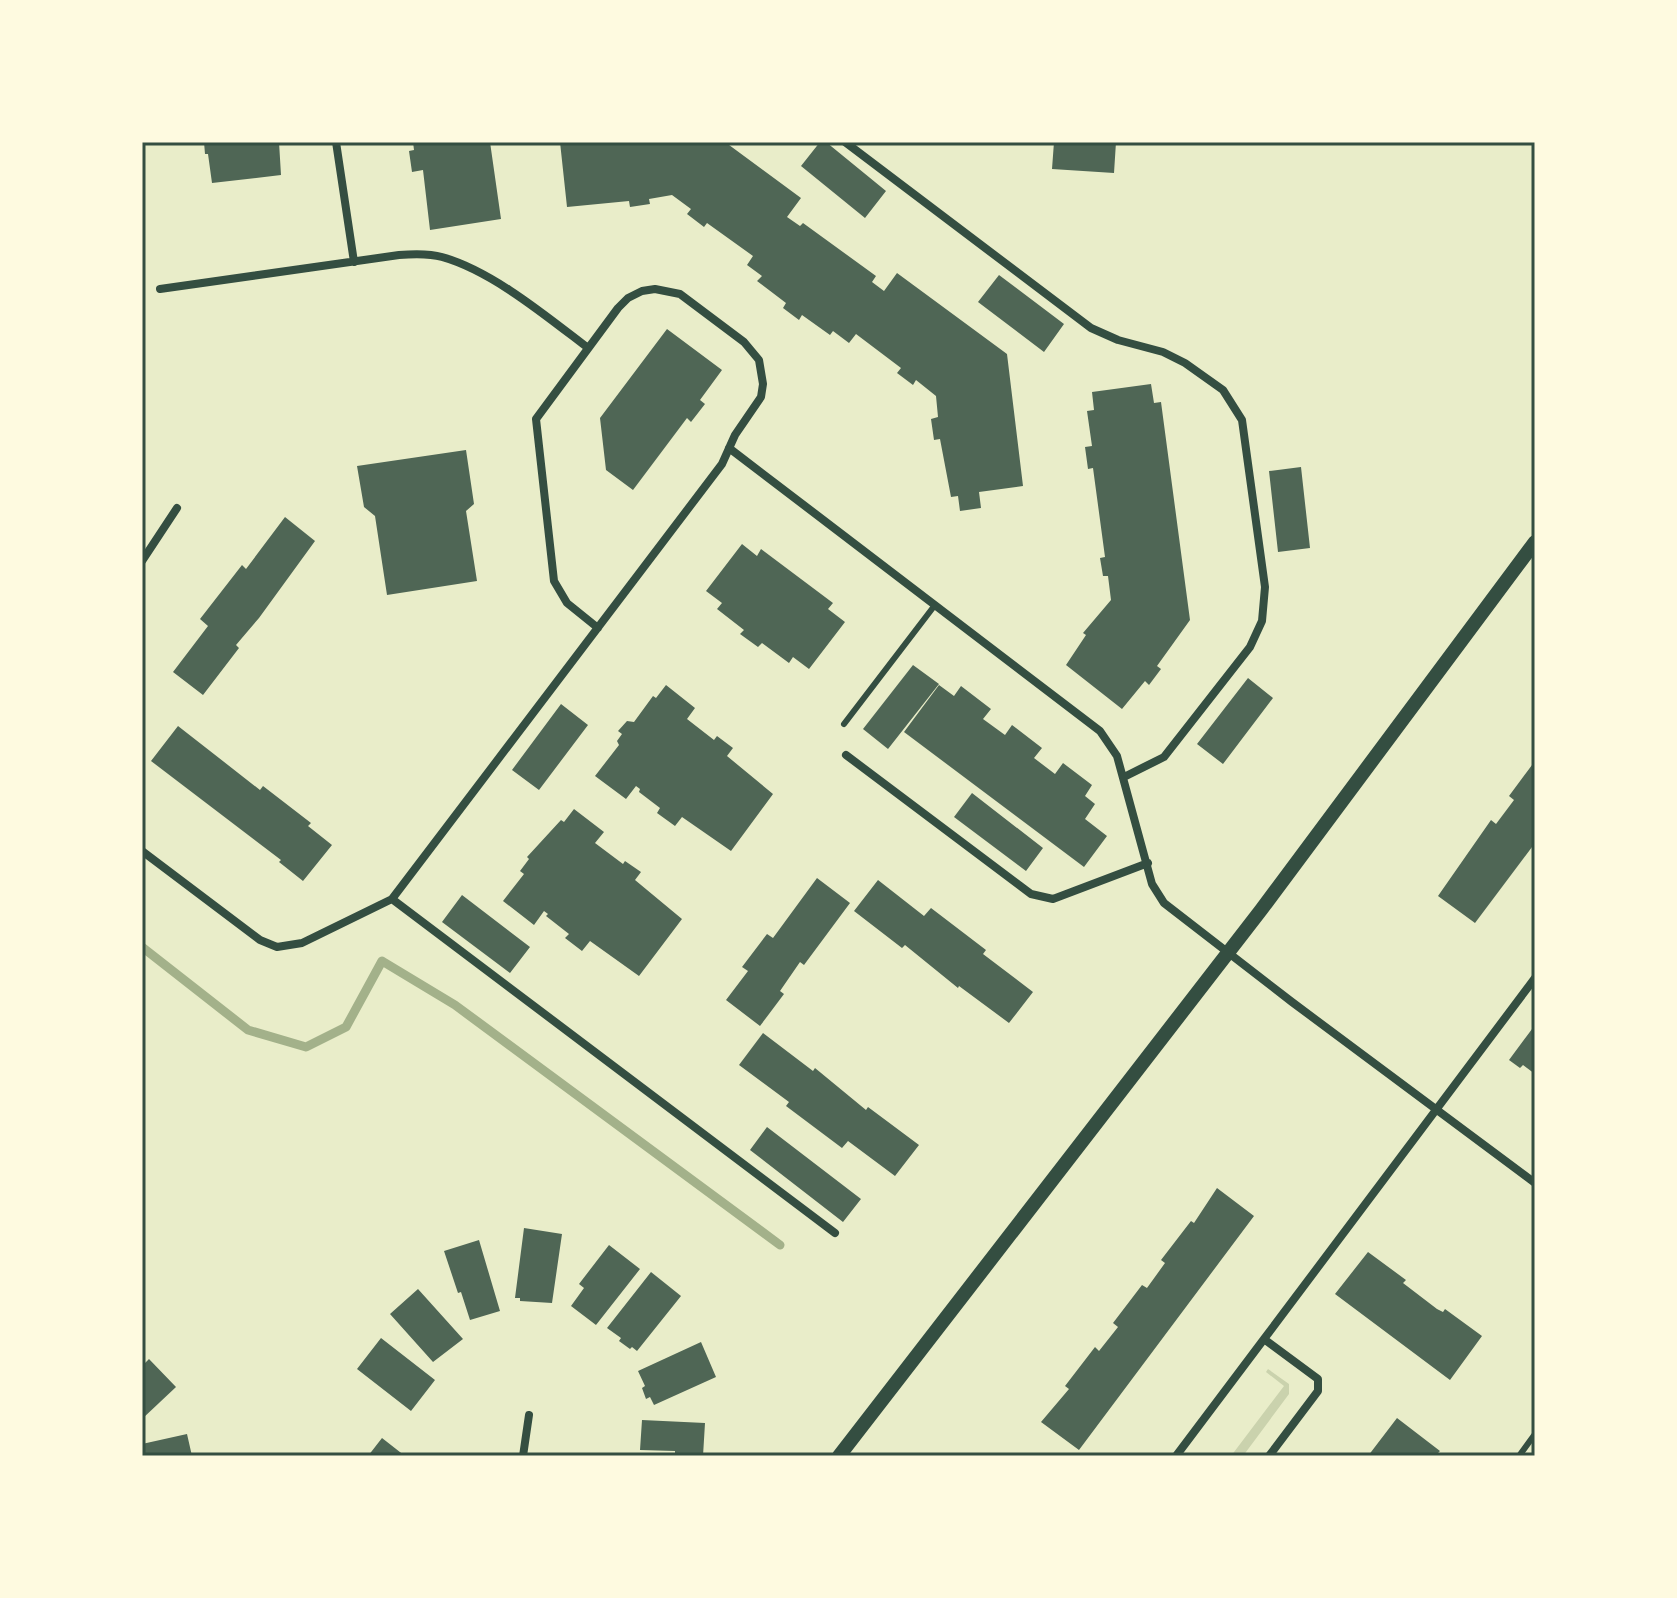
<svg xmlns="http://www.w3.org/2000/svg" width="1677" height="1598" viewBox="0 0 1677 1598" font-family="'IBM Plex Serif',serif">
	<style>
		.green { fill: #cad2ad }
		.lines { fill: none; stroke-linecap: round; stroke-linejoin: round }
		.stream { stroke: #a3b18a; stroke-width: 9 }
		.building { fill: #4f6655 }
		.service { stroke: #344e41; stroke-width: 6 }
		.minor { stroke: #344e41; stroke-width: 8 }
		.tertiary { stroke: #344e41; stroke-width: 14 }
		.neatline { fill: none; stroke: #344e41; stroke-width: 3 }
	</style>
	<rect width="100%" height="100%" fill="#e9edc9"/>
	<path class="green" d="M1268,1369L1289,1384V1394L1243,1456H1231L1284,1386L1266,1372Z"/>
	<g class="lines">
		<path class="stream" d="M142,947L248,1030L306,1047L346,1027L382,961L455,1005L780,1245"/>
	</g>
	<path class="building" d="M204,142H279L281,175L212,183L208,154H205Z
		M413,142H490L501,219L430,230L423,170L412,172L409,151L414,150Z
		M560,142H725L801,198L787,217L800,226L803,223L876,276L872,282L884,291L897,273L1007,354L1023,486L979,492L981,508L960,511L958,496L951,497L940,439L934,440L931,419L938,417L936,396L916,380L913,385L897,373L901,368L856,334L849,343L833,331L830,335L802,315L799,320L783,308L786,303L757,281L762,276L747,265L753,256L707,223L704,227L687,214L691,209L672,195L649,199L650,204L630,207L629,201L567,207Z
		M820,142H826L886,191L865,218L801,166Z
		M1054,142H1116L1114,173L1052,169Z
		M999,275L1064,324L1044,352L978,302Z
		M667,329L722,370L700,400L705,404L691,422L687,418L633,490L606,470L600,418Z
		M1151,384L1154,403L1161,402L1190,620L1157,666L1161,669L1149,685L1145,681L1122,709L1066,665L1086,635L1083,633L1111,600L1108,576H1103L1100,558L1105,557L1093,468L1088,469L1085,447L1092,446L1087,411L1094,410L1092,392Z
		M466,450L474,504L466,511L477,581L387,595L375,516L364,507L357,466Z
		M1301,467L1310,548L1278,552L1269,471Z
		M285,517L315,541L259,618L236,645L239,648L203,695L173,672L208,626L200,619L242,565L246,569Z
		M742,544L757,556L761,549L833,603L828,609L845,622L809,669L793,657L789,663L762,643L758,647L740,634L744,630L717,609L722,603L706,591Z
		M913,665L939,684L888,749L863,729Z
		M1248,678L1273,698L1223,764L1197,744Z
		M666,685L695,708L687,719L714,740L717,736L733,748L727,756L773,794L731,851L682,817L675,826L657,813L660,808L639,792L640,789L636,786L626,799L595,776L619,745L617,741L622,734L618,731L627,721L634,722L653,696L656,698Z
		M939,685L954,696L961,686L991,709L983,719L1005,735L1012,725L1042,748L1034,758L1055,774L1063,763L1092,785L1085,796L1095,804L1085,819L1107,836L1084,867L904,732Z
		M561,704L588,725L539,790L512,770Z
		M178,726L260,790L263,786L311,823L308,826L332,845L303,881L279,862L281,860L151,761Z
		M1535,761V843L1475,923L1438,896L1491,820L1496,824L1514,800L1509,796Z
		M972,793L1043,848L1026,871L954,817Z
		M574,809L604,832L595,843L623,864L625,861L641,872L635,880L682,919L639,976L590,941L582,951L565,938L569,934L546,916L548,914L544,911L534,925L503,901L524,874L520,871L529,859L527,857L561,820L564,822Z
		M817,878L850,903L804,965L800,962L780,991L784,994L760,1026L726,1000L748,971L742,967L767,934L773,938Z
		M878,880L924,916L931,908L986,950L983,954L1033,992L1009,1023L959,986L958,988L905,945L902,948L854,911Z
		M462,895L530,947L510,973L442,922Z
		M1535,1025V1074L1523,1065L1520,1068L1509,1060Z
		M763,1033L813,1071L815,1068L866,1110L868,1107L919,1145L895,1176L848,1141L842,1148L786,1106L789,1102L739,1065Z
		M767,1127L861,1199L843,1222L750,1150Z
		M1217,1188L1254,1216L1079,1450L1041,1422L1069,1389L1065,1386L1095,1347L1099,1351L1118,1327L1113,1323L1142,1285L1147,1288L1165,1263L1161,1260L1191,1221L1194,1223Z
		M524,1228L562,1234L552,1303L520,1301V1298H515Z
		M479,1240L500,1311L470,1320L461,1292L458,1293L444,1251Z
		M609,1245L640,1269L596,1325L571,1306L584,1288L579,1284Z
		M1368,1252L1406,1280L1403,1283L1437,1309L1443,1312L1445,1309L1482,1336L1450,1380L1335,1294Z
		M651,1272L681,1296L637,1351L632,1347L630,1349L619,1341L621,1338L607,1328Z
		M418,1289L463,1339L433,1362L390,1314Z
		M381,1338L435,1380L411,1411L357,1369Z
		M701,1342L716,1377L654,1405L650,1397L646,1399L642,1388L645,1386L638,1371Z
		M149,1359L176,1387L142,1419V1366Z
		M1397,1418L1440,1451L1435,1456H1368Z
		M642,1420L705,1423L703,1456H675V1451L640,1450Z
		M187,1434L192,1456H142V1444Z
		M382,1438L405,1456H368Z"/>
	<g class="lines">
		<path class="service" d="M844,724L935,605
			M1519,1456L1535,1434"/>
		<path class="minor" d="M336,142L354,262
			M845,142L1091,328L1118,340L1163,352L1185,363L1223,390L1242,420L1265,587L1262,621L1250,647L1164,757L1124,777
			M160,289L399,255C412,254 428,253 442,257C492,271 546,316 588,348
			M729,448L1100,731L1117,756L1152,884L1164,903L1292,1002L1535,1183
			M142,561L177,508
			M846,755L1031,894L1053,899L1148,863
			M142,851L260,940L277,947L302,943L392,899L722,464L735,435L761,397L763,384L759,360L744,342L680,294L655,289L642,291L628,298L618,308L536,419L554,581L567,603L598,628
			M392,899L835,1233
			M1264,1339L1535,978
			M523,1456L529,1415
			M1176,1456L1264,1339L1318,1379V1391L1269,1456"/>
		<path class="tertiary" d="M839,1456L1261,910L1535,542"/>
	</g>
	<rect width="1677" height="1598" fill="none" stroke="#fefae0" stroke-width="288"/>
	<rect x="144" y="144" width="1389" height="1310" class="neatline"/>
</svg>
